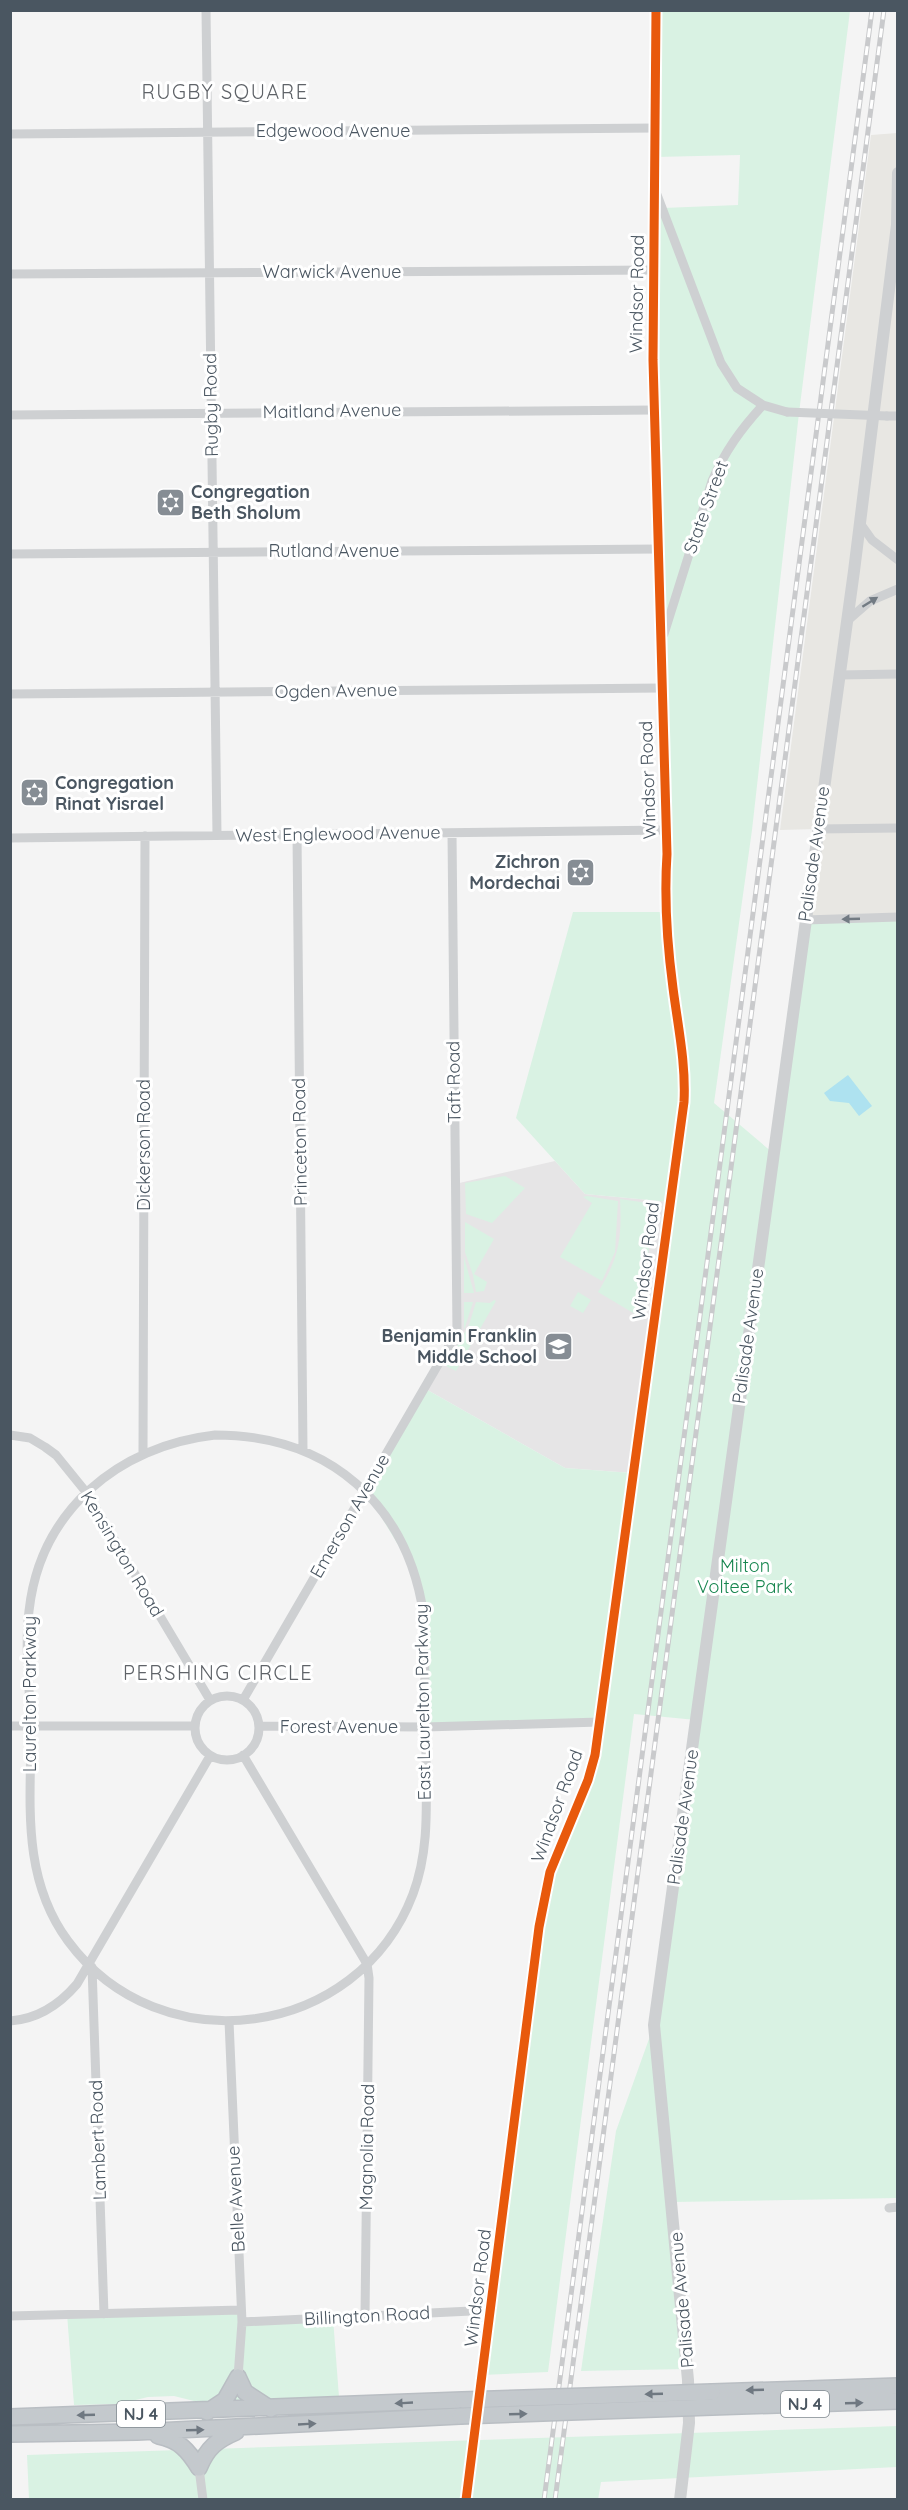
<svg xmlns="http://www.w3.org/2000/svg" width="908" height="2510" viewBox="0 0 908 2510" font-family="Quicksand,sans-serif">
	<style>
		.commercial { fill: #e8e7e3 }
		.education { fill: #e6e5e6 }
		.green { fill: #d9f2e3 }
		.water { fill: #aee2f0 }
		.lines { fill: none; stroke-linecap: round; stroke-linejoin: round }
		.trunk-casing { stroke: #b9bec3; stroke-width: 18 }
		.minor { stroke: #ced0d2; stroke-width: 9 }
		.tertiary { stroke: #ced0d2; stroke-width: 12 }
		.trunk { stroke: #c4c9cd; stroke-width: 15 }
		.rail-casing { stroke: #c9cacc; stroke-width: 5 }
		.rail { stroke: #fff; stroke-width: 3; stroke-dasharray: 9; stroke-linecap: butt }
		.trunk-bridge-casing { stroke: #b9bec3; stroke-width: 18; stroke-linecap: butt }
		.minor-bridge { stroke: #ced0d2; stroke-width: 9 }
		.trunk-bridge { stroke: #c4c9cd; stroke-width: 15 }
		.cycleway-casing { stroke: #fff; stroke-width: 13 }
		.cycleway { stroke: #e8590c; stroke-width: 9 }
		.oneway { fill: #727b83 }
		.oneway2 { fill: #6f7881 }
		.labels { text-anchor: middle; stroke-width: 6; stroke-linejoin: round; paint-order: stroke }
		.shield { fill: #fff; stroke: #808990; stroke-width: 1.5 }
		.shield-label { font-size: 16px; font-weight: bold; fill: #4a5661 }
		.street-label { font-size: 18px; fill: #4a5661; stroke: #fff }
		.poi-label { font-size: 18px; font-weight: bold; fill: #4a5661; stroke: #fff; text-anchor: start }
		.park-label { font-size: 18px; fill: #17864f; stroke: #fff }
		.neighbourhood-label { font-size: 20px; letter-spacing: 1.5px; fill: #5f6368; stroke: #fff }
	</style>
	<rect width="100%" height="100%" fill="#f4f4f4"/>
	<path class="commercial" d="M897,133V917L805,920L816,829L780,830L871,135Z"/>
	<path class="education" d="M555,1161L585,1194L671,1202L633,1473L565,1468L424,1388L457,1332L455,1184Z"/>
	<path class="green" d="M656,11H850L799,413L752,830L714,1103L773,1153L805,920L897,917V2198L673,2202L687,2369L581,2371L616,2131L654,2025L696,1720L634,1714L548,2372L483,2375L544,1897L588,1780L600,1722L425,1727L424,1617L415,1573L365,1490L424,1388L565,1468L632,1473L671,1202L585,1194L516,1118L573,912H665L655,190L663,208L738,205L740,155L656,157Z
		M505,1176L525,1188L492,1223L466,1214L465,1183Z
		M587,1196L618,1201L615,1252L602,1281L560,1257L592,1203L583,1197Z
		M620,1199L655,1204L640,1314H635L598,1292C619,1258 622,1239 620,1199Z
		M465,1222L494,1239L474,1274L487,1282L484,1291L476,1292L473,1275L465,1252Z
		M464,1257L474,1293H464Z
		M578,1292L591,1300L583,1313L570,1306Z
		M494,1300L496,1301L456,1371L446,1366L469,1325L476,1302L490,1303Z
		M464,1302H473L464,1330Z
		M241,2310L242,2322L333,2318L339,2397L198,2402L174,2396L148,2397L119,2404L74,2405L67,2314Z
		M898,2426L897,2467L601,2482L598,2500L29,2499L27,2455Z"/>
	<path class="water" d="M848,1075L872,1106L859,1116L849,1103L830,1101L824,1093Z"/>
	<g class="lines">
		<defs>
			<path id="trunk" d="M238,2377L245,2392L271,2409
				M712,2392L898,2386
				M712,2407L898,2401
				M207,2412L225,2400L238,2377
				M10,2417L462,2400
				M10,2434L137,2432L460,2416
				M158,2436C179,2440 188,2450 199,2468
				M199,2468C207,2448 217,2440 236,2432"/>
		</defs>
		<use href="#trunk" class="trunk-casing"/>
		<path class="minor" d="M206,10L217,835
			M10,134L656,128
			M656,192L721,363L737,388L763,405
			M10,274L654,270
			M10,415L654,410
			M887,416H898
			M860,523L872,540L898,560
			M10,554L658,549
			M847,621L870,601L898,589
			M664,634L712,481C725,451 741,429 763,405L787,412
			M839,675L898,674
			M10,694L661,688
			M817,829L898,828
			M297,835L303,1450
			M10,838L666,830
			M805,920L898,917
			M10,1435L30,1438L45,1447L56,1455L86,1492L210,1700
			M215,1435C329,1435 408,1504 424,1617C425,1663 425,1710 426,1756C426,1802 430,1849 413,1894C358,2039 160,2066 68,1941C23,1880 30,1809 31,1737C31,1696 24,1652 29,1611C40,1511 118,1446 215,1435Z
			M143,1453L145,836
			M195 1728a32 32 0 1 1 64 0a32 32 0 1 1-64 0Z
			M243,1700L457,1332L452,833
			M10,1726H194
			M259,1726L425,1727L600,1722
			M243,1755L367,1964L369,1978L365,2316
			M92,1967L104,2314
			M10,2021C38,2019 60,2004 77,1984L210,1756
			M229,2021L242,2322L238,2377
			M889,2208L898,2207
			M10,2316L241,2310
			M242,2322L492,2310
			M199,2468L203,2500"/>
		<path class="tertiary" d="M466,2500L539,1927L550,1872L588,1780L595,1755L684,1102C686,1063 678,1027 673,988C667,943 664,899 667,854L653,360L656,10
			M680,2500L689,2423L688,2380L654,2025L854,571L897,225L898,173"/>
		<use href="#trunk" class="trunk"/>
		<defs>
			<path id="rail" d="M544,2500L872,10
				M555,2500L884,10"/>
		</defs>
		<use href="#rail" class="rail-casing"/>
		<use href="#rail" class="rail"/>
		<defs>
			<path id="trunk-bridge" d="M462,2400L712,2392
				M460,2416L712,2407"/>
		</defs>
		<use href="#trunk-bridge" class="trunk-bridge-casing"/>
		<path class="minor-bridge" d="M787,412L887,416"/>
		<use href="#trunk-bridge" class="trunk-bridge"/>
		<defs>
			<path id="cycleway" d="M466,2500L539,1927L550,1872L588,1780L595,1755L684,1102C686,1063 678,1027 673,988C667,943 664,899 667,854L653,360L656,10"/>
		</defs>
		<use href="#cycleway" class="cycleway-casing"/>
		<use href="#cycleway" class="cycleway"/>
	</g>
	<defs><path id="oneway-solid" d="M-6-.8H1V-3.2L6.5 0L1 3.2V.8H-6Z" transform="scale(1.5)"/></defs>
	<g class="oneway">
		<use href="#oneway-solid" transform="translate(870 602) rotate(-32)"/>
		<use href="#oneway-solid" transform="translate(851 919) rotate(178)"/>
	</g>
	<g class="oneway2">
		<use href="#oneway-solid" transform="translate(755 2390) rotate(178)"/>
		<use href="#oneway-solid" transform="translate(654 2394) rotate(178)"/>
		<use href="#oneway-solid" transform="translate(404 2403) rotate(177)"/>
		<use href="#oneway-solid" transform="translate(854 2403) rotate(-2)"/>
		<use href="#oneway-solid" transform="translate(518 2414) rotate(-2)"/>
		<use href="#oneway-solid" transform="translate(86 2415) rotate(178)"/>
		<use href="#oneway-solid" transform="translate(307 2424) rotate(-3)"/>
		<use href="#oneway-solid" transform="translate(195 2430) rotate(-2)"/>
	</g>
	<defs>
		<symbol id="synagogue-square" viewBox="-11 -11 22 22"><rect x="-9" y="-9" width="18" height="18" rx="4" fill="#868d94" stroke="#fff"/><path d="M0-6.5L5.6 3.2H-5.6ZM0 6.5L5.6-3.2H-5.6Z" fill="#fff"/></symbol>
		<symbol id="school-square" viewBox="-11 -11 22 22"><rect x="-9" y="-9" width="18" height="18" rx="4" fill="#868d94" stroke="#fff"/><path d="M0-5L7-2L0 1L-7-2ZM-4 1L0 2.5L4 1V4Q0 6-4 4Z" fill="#fff"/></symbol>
	</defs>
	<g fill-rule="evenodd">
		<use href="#synagogue-square" x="154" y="486" width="33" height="33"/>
		<use href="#synagogue-square" x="18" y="776" width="33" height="33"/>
		<use href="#synagogue-square" x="564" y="856" width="33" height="33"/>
		<use href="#school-square" x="542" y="1330" width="33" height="33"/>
	</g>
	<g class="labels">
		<g class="shield">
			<rect x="781" y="2391" width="48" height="26" rx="4.5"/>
			<rect x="117" y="2401" width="48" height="26" rx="4.5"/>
		</g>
		<g class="shield-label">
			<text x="805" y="2410">NJ 4</text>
			<text x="141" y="2420">NJ 4</text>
		</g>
		<g class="street-label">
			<text x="333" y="137">Edgewood Avenue</text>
			<text x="332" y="278">Warwick Avenue</text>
			<text transform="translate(637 294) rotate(-89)" y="6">Windsor Road</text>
			<text transform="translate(211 405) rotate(-91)" y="6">Rugby Road</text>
			<text transform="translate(332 411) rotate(-1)" y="6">Maitland Avenue</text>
			<text transform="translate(706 507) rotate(-70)" y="6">State Street</text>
			<text x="334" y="557">Rutland Avenue</text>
			<text transform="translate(336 691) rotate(-1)" y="6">Ogden Avenue</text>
			<text transform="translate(648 780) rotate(-92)" y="6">Windsor Road</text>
			<text transform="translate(338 834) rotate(-1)" y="6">West Englewood Avenue</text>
			<text transform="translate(814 854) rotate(-82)" y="6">Palisade Avenue</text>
			<text transform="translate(454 1082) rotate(-91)" y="6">Taft Road</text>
			<text transform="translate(300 1142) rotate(-91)" y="6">Princeton Road</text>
			<text transform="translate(144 1145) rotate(-90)" y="6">Dickerson Road</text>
			<text transform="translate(646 1261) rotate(-83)" y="6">Windsor Road</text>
			<text transform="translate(748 1336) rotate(-82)" y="6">Palisade Avenue</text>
			<text transform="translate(350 1516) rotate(-60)" y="6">Emerson Avenue</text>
			<text transform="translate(122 1554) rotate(59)" y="6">Kensington Road</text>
			<text transform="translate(30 1694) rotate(-90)" y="6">Laurelton Parkway</text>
			<text transform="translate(423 1702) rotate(-91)" y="6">East Laurelton Parkway</text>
			<text x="339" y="1733">Forest Avenue</text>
			<text transform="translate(557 1806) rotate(-70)" y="6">Windsor Road</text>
			<text transform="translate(683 1817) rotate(-82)" y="6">Palisade Avenue</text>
			<text transform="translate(98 2140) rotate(-92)" y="6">Lambert Road</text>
			<text transform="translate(367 2147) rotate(-89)" y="6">Magnolia Road</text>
			<text transform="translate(236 2199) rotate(-93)" y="6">Belle Avenue</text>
			<text transform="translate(478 2288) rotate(-83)" y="6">Windsor Road</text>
			<text transform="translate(682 2300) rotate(-95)" y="6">Palisade Avenue</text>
			<text transform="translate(367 2316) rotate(-3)" y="6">Billington Road</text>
		</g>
		<g class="poi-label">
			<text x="191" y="498">Congregation<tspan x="191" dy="21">Beth Sholum</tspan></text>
			<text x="55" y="789">Congregation<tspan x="55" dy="21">Rinat Yisrael</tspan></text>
			<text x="560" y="868" text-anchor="end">Zichron<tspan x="560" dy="21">Mordechai</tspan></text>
			<text x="537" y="1342" text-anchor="end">Benjamin Franklin<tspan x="537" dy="21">Middle School</tspan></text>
		</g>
		<g class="park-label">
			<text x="745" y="1572">Milton<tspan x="745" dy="21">Voltee Park</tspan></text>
		</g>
		<g class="neighbourhood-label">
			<text x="225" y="99">RUGBY SQUARE</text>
			<text x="218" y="1680">PERSHING CIRCLE</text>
		</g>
	</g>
	<rect width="908" height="2510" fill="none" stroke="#4a5661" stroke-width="24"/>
</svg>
